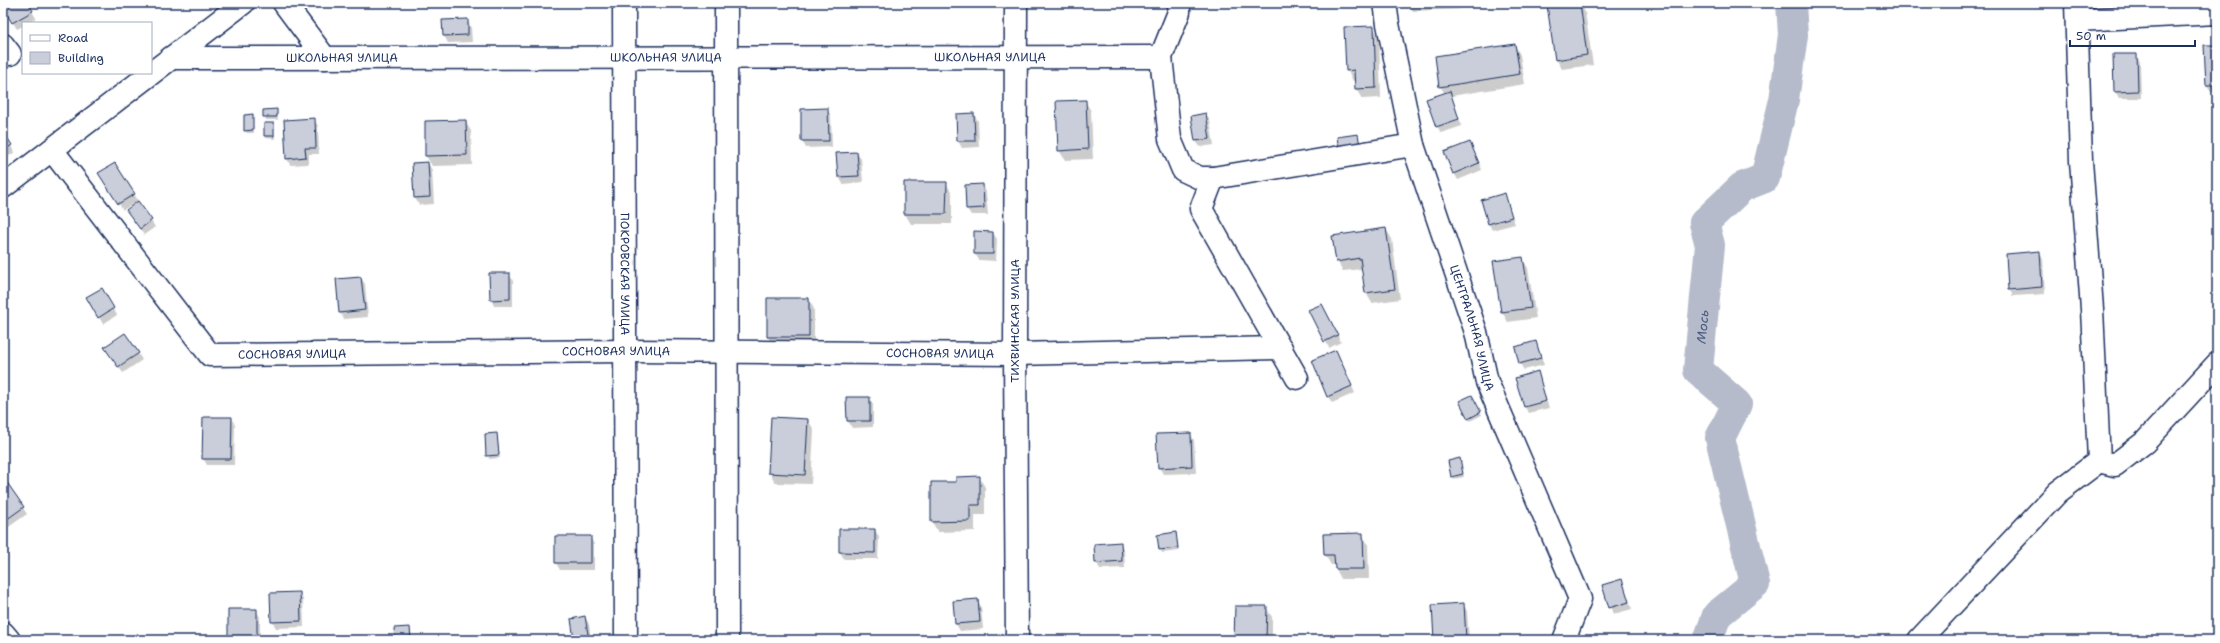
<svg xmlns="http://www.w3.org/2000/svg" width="2220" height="643" viewBox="0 0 2220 643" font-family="'Shantell Sans',sans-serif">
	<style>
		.shadow { fill: #0003 }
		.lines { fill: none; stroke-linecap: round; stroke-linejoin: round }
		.river { stroke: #b5bbca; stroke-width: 30 }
		.building { fill: #caceda; stroke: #1b2f5e }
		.minor-casing { stroke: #1b2f5e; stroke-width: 25 }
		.minor { stroke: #fff; stroke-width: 22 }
		.labels { text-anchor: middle; stroke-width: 4; stroke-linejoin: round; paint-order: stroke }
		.street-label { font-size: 12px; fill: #1b2f5e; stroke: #fff }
		.water-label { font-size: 13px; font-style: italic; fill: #49597e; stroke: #fff }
	</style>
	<rect width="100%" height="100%" fill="#fff"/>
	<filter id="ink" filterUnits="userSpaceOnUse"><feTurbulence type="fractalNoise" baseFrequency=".025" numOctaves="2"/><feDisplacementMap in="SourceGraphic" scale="8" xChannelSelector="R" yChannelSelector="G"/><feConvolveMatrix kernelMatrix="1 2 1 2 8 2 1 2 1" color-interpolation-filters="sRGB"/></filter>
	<g filter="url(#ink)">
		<path class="shadow" d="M3,3H27L36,18L27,23H23V26L17,29L3,7Z
			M129,3H141L132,9Z
			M1409,3H1461V9L1413,11Z
			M1569,3H1580L1585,12L1593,65L1562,69L1556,59Z
			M467,20L471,27L472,42L448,43L444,36V21Z
			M1373,27L1379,37L1381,98L1362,99L1356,89V80L1353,81L1347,70Z
			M1515,45L1520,55L1525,84L1451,96L1462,126L1441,133L1437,126L1445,94L1440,86Z
			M2205,46H2217V91L2211,92L2207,85Z
			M2136,55L2140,62L2141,98H2119L2115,91Z
			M3,96L8,105L3,108Z
			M1085,101L1091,111L1093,159L1065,160L1059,150Z
			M827,109L831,116L832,147L806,148L802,141V110Z
			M276,110L278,120H266L264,111Z
			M974,114L978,121L979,147L962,148L958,141L957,115Z
			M1206,114L1210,121L1214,145L1200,147L1196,141Z
			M252,115L254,133H247L245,130Z
			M314,119L318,126L319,154H309V164L290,165L287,158Z
			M465,121L471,131L472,165L432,166L426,156V122Z
			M274,124L275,139L266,138L265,135Z
			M3,132L15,152L3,160Z
			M1473,149L1482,170L1458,180L1454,173Z
			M857,153L861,159L863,182L843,184L839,177L837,154Z
			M428,163L432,170L434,204L419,205L415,198L413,164Z
			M104,180L134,194L155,227L144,235L127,211L136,204V202L123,210Z
			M946,183L952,193V224H911L905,214Z
			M983,185L986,192L988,215H971L967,209Z
			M1504,194L1515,224L1492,230L1489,224Z
			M1386,229L1392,239L1400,299L1372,303L1366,293L1362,269L1343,271L1337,261Z
			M993,233L997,239L996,261L979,260L975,254Z
			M2039,252L2043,259L2045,294L2013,296L2009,289Z
			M1522,258L1528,268L1536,318L1508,322L1502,312L1494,262Z
			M509,274L513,281V306H494L491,299Z
			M361,278L365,284L368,317L344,319L340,313Z
			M101,289L117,315L103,324L87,297Z
			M809,299L814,309V347H774L768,337Z
			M1310,311L1325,312L1341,342L1329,348Z
			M1536,342L1544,365L1524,370L1520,364Z
			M138,353L142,360L123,373L109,354Z
			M1339,358L1355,393L1332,403L1328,396Z
			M1537,373L1549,408L1528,413L1525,407Z
			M1472,396L1482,415L1470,421L1460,402Z
			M869,398L873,404V427L852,428L848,421Z
			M232,418L235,425L234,465H207L203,458Z
			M808,420L814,430L811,484L775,483L769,472Z
			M486,434H497L500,458L489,459Z
			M1190,434L1194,440L1196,473L1163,474L1159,467Z
			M1459,459L1464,477L1454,479L1452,476Z
			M979,477L985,487V515H975V531L938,532L932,522L957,483Z
			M6,483L27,514L3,531V485Z
			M840,530H875L879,537L878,559H844L840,552Z
			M1176,534L1179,551L1162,553L1158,536Z
			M1362,534L1368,544L1369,579H1341L1336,569L1335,565H1331L1325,555Z
			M590,537L594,544V570H560L556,563Z
			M1120,543L1124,550L1125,568L1100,569L1096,562Z
			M1622,580L1632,609L1614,614L1603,586Z
			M299,593L303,599L304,627L276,628L272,621Z
			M977,600L981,606L983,629L960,631L956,624Z
			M1463,604L1467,611L1469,640H1435Z
			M1266,607L1272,617V640H1235Z
			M256,610L260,617V640H229Z
			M585,617L589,624L591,640H575Z
			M410,628L412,640H396Z"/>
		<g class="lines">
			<path class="river" id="s1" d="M1708,640L1717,615L1755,584L1720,438L1737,404L1698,370L1710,245L1704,223L1742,187L1765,178L1784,100L1793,35L1791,3"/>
		</g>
		<path class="building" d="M3,3H28L33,11L12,23L3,8Z
			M1562,3H1580L1587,55L1555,60L1547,5Z
			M468,19V35L443,36L442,20Z
			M1374,26L1376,88L1355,89L1354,70L1346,71L1344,27Z
			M1515,44L1520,74L1439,87L1435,56Z
			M2204,45H2217V85H2206Z
			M2113,54H2137L2138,91L2114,92Z
			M1450,91L1459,119L1436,127L1426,99Z
			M1086,100L1088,149L1058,151L1056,101Z
			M828,108L829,141H801V109Z
			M277,109V117H263V110Z
			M974,113L975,141H957L956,114Z
			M1206,113L1210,139L1195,141L1191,116Z
			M253,114V130L244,131V115Z
			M315,118L316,148H305L306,157L286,159L284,120Z
			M466,120L467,155L425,156V121Z
			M264,123H274V136H264Z
			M3,131L12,145L3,151Z
			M1358,134L1360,146L1339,149L1337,137Z
			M1470,142L1479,163L1453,174L1444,152Z
			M857,152L859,176L838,177L836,153Z
			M428,162L430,197L414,198L412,163Z
			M115,163L135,194L118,204L98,173Z
			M904,182H947L946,214H904Z
			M983,184L984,208L966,209L965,185Z
			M1505,193L1512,217L1488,224L1481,200Z
			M138,201L152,220L140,229L126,210Z
			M1386,228L1395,289L1365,293L1360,258L1336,262L1332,236Z
			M974,231L993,232V254H974Z
			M2040,251L2042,287L2008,290L2006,254Z
			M1523,257L1531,308L1501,312L1493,261Z
			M489,273H510V299L490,300Z
			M361,277L365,310L339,313L336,279Z
			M102,288L114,308L98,318L86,297Z
			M767,298H809V337H767Z
			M1322,304L1338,335L1324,342L1308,310Z
			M125,333L139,353L118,367L104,347Z
			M1536,341L1541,358L1519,364L1515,347Z
			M1336,350L1352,386L1327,397L1312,360Z
			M1538,371L1546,401L1524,407L1515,378Z
			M1472,395L1481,412L1468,419L1459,401Z
			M846,397H870V421H847Z
			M203,417H232L231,459H202Z
			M771,417L808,419L805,475L768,473Z
			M497,433L499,455L486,456L485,434Z
			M1191,433L1192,466L1158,468L1156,434Z
			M1460,458L1463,474L1451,477L1448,461Z
			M980,476V505H970V521L931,522V482H956V477Z
			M6,481L24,507L3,522V483Z
			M839,529H875V553L839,552Z
			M1176,532L1178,548L1159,550L1157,535Z
			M1363,533L1364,569H1335L1334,555H1324L1323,534Z
			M555,536H591V563H555Z
			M1121,542L1122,561L1095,563L1094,544Z
			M1622,579L1629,602L1609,608L1602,585Z
			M300,592L301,621L271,622L270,593Z
			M978,599L980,622L955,624L953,601Z
			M1464,603L1466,640H1434L1432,605Z
			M1235,606H1267L1266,640H1234Z
			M228,609H257V640H228Z
			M585,616L589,640H574L571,619Z
			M410,627L411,640H395L394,628Z"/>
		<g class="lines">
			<defs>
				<g id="minor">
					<path d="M284,3L325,58"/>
					<path id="s2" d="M624,3L626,640"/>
					<path d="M726,3L727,640"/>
					<path d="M1016,3L1015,354L1017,640"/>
					<path d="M1179,3V12L1161,57L1170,139L1183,170L1200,178H1213L1413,145"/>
					<path id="s3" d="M1385,3L1388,24L1413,145L1476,332L1487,382L1580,599L1564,640"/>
					<path d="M2076,3L2081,161L2092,309L2099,461L2115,465L2145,442L2217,364"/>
					<path d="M2077,20L2217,13"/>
					<path d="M3,45L10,54"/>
					<path id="s4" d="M171,58L1161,57"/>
					<path id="s5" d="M52,150L210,355L627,351L1015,354L1281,348"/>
					<path d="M1213,178L1201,209L1297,378"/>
					<path d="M3,187L243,3"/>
					<path d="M3,633L9,640"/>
					<path d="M1919,640L2058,492L2099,461"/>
				</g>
			</defs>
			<use href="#minor" class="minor-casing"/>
			<use href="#minor" class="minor"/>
		</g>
	</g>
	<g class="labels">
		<g class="street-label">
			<text dy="4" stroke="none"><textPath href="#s4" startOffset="819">ШКОЛЬНАЯ УЛИЦА</textPath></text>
			<text dy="4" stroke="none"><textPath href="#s4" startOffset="171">ШКОЛЬНАЯ УЛИЦА</textPath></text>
			<text dy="4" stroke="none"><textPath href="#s4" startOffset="495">ШКОЛЬНАЯ УЛИЦА</textPath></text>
			<text dy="4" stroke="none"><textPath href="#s2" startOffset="271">ПОКРОВСКАЯ УЛИЦА</textPath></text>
			<text transform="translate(1015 321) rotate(-90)" y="4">ТИХВИНСКАЯ УЛИЦА</text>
			<text dy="4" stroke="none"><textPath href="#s3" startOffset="337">ЦЕНТРАЛЬНАЯ УЛИЦА</textPath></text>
			<text dy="4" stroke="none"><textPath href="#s5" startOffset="665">СОСНОВАЯ УЛИЦА</textPath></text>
			<text dy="4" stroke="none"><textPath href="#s5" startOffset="989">СОСНОВАЯ УЛИЦА</textPath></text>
			<text dy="4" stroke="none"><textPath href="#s5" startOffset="341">СОСНОВАЯ УЛИЦА</textPath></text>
		</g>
		<g class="water-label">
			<text dy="5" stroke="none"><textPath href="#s1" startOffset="359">Мось</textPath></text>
		</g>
	</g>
	<rect width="2220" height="643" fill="none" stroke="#fff" stroke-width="16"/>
	<rect x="8" y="8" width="2204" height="627" fill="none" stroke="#1b2f5e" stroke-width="1.5" filter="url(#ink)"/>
	<rect x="22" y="22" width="130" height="52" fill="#ffffff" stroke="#a4acbf"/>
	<rect x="30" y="35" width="20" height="6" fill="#ffffff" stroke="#a4acbf"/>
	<text x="58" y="42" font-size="12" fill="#1b2f5e">Road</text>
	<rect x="30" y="52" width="20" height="12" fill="#caceda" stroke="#a4acbf"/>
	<text x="58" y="62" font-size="12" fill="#1b2f5e">Building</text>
	<path d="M2070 40v6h125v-6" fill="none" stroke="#1b2f5e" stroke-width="2"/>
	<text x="2076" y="40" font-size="12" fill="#1b2f5e" stroke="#ffffff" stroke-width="3" paint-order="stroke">50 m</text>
</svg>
